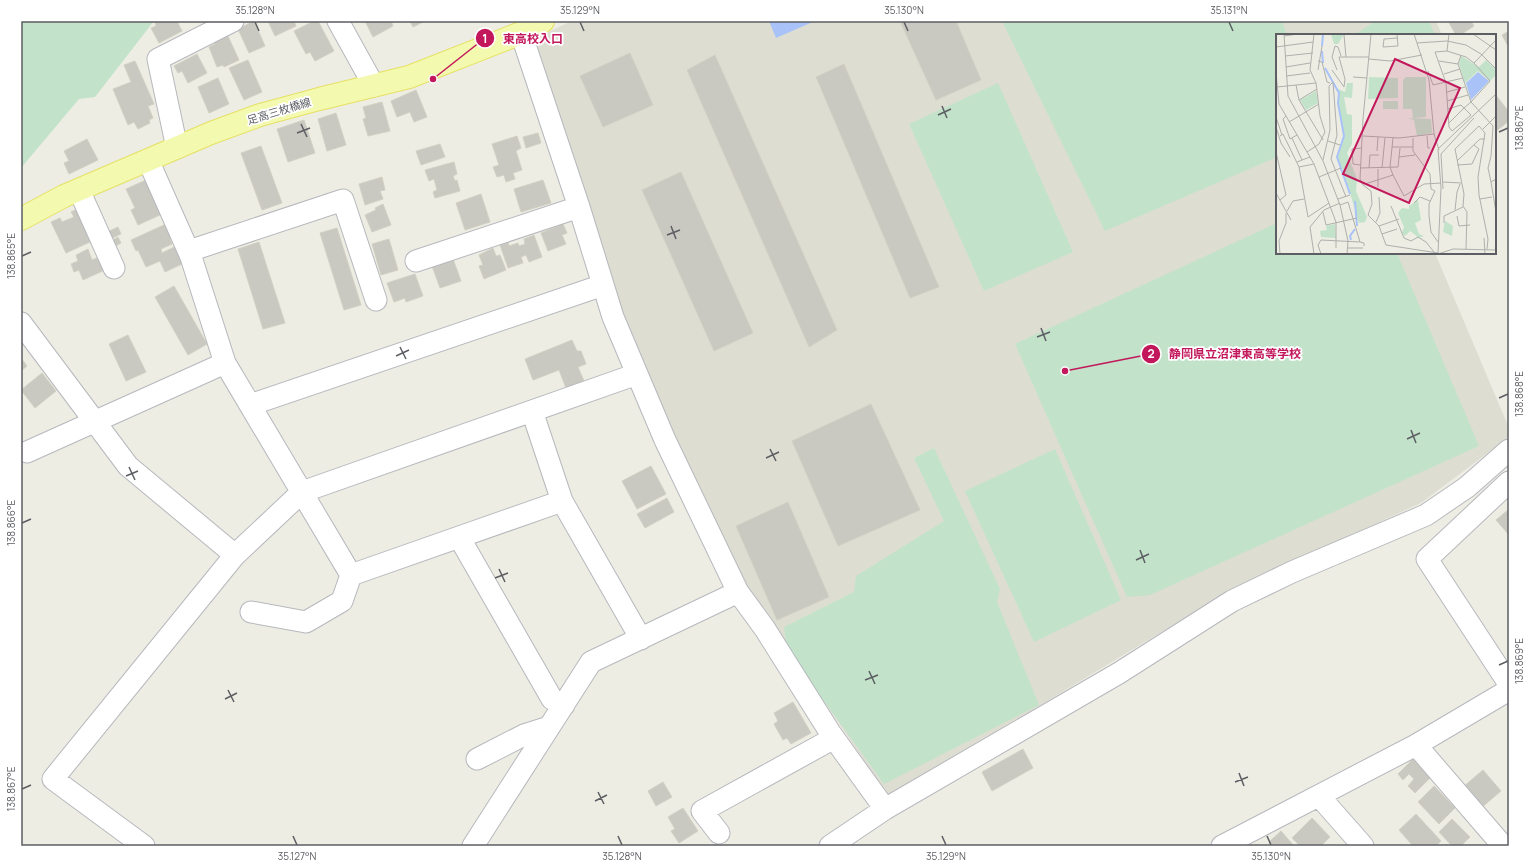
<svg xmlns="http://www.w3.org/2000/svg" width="1530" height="867" viewBox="0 0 1530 867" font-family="Manrope,'Noto Sans JP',sans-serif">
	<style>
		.education { fill: #ddddd2 }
		.green { fill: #c2e3ca }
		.water { fill: #a9c3f8 }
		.building { fill: #c9c8c1; stroke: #d2d1c3 }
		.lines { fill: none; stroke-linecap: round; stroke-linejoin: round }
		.minor-casing { stroke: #b6b8bd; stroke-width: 23 }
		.major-casing { stroke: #e6e164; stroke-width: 24 }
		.minor { stroke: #fff; stroke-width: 21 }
		.major { stroke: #f3f9ae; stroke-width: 22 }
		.ticks { fill: none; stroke: #5c5e63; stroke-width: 1.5 }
		.labels { text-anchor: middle; stroke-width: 3.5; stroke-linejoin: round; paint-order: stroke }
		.street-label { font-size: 11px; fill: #5c5e63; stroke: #fff }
		.inset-river { fill: none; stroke: #a9c3f8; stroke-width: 2 }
		.inset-road { fill: none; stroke: #afb0ac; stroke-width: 1 }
		.view { fill: #c2185b; fill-opacity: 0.15; stroke: #c2185b; stroke-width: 2 }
		.inset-edge { fill: none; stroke: #5c5e63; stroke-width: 2 }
		.leader { fill: none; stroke: #c2185b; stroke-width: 1.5 }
		.callout-dot { fill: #c2185b; stroke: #fff; stroke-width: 1.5 }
		.mark-label { font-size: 12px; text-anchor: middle; font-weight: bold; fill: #fff }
		.callout-label { font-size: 12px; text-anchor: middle; font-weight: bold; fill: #c2185b; stroke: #fff; stroke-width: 3.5; stroke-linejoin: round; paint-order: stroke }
		.neatline { fill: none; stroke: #5c5e63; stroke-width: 1.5 }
		.ticks-label { font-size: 10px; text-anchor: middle; fill: #5c5e63 }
	</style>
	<rect width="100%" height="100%" fill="#edede4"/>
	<path class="education" d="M572,21H1436L1442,35H1277V253H1435L1509,428V437L1421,503L1234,588L889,797L748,590L670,431L621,313L533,39Z"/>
	<path class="green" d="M21,21H154L95,97L79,99L21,168Z
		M1002,21H1282L1287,35H1277V157L1105,231Z
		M1376,21H1429L1435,35H1354Z
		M998,83L1073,252L984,291L909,124Z
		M1277,223V253H1397L1479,446L1150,595L1127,597L1015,344Z
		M934,448L1000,589L997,602L1039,705L884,784L787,650L784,627L854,592L856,576L944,521L914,458Z
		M1055,449L1121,600L1034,642L965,491Z"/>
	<path class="water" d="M769,21H815L776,38Z"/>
	<path class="building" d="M157,21H177L182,31L159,43L151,28L156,26L155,22Z
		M254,21L265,46L249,53L238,29Z
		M268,21H294L296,26L275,36Z
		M314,21H318L334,51L315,61L310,52L306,54L294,31Z
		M365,21H391L393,26L373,37Z
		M410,21H425L413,27Z
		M900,21H956L981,80L936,100Z
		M1448,21H1471L1474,26L1460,35H1456Z
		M1509,31V48L1502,35Z
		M227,34L239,60L224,67L223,65L217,67L209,47L215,44L214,40Z
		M630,53L653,105L603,127L580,76Z
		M197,54L207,73L188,83L182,71L178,73L174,66Z
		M715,55L837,330L809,347L687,70Z
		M248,60L262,92L244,100L229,68Z
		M135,61L154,104L148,106L153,118L149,120L150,123L138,129L134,122L128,125L113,89L131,82L124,65Z
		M844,64L939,287L910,298L816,77Z
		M218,78L229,104L209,113L198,87Z
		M416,90L427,117L414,122L410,112L397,117L391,101Z
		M1495,94L1509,112V121L1495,132Z
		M382,102L390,131L368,136L363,119L366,118L363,107Z
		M336,113L346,145L327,151L318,119Z
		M304,120L315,153L288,162L277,129Z
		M538,133L541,143L526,148L523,137Z
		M517,136L521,148L516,151L522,170L513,173L515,179L506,182L504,175L497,177L493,167L499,165L492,144Z
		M87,139L98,160L69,174L64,163L69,161L64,151Z
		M440,144L445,157L421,165L416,151Z
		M261,146L282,203L262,210L241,153Z
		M454,162L457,174L453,176L455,181L457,180L460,191L435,198L433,192L437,190L434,179L429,181L425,170Z
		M681,172L753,333L714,351L642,190Z
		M382,177L385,190L380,191L383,199L365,205L359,184Z
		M146,180L162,214L138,225L131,210L135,208L126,189Z
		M543,180L551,203L521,212L514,189Z
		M481,194L490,222L465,230L456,203Z
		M383,204L391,225L372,232L365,215L376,210L375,208Z
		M77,209L91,232L87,234L90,242L66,253L51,222L60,218L62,222L74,217L71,212Z
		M166,224L172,237L170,239L172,244L161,249L162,253L176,246L184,263L165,272L160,261L146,267L138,250L136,251L131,240Z
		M563,224L567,233L562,235L566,244L548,251L541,233Z
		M118,227L121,234L108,240L105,233Z
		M337,228L361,305L344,310L320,233Z
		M534,235L542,257L529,262L526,255L521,257L523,263L508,268L500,245L508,242L509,246L518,243L519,246L525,244L524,239Z
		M118,237L121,243L112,248L109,242Z
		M389,239L398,270L381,275L372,244Z
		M259,242L285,323L263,329L238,249Z
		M493,248L496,256L500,255L506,270L484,279L479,266L483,265L479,255Z
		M88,249L92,260L97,258L100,264L104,262L107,269L83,280L79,270L74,272L71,264L78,261L76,255Z
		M453,259L461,281L440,288L432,266Z
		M415,274L423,296L406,302L405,298L394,302L387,283Z
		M174,286L207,344L188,355L155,297Z
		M128,335L146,372L126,381L109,344Z
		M572,340L577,351H581L586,364L578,367L584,381L566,388L559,370L533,380L525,359Z
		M21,358L27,366L21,371Z
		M42,373L56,391L35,408L21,390Z
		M871,404L920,510L838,546L792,441Z
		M651,466L666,494L637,509L622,481Z
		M667,498L674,512L645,528L637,514Z
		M788,502L829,597L777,620L736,526Z
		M1509,509V535L1496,520Z
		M793,702L811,733L791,744L787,738L783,740L774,724L778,721L774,713Z
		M1023,749L1033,768L992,791L982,772Z
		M1413,759L1431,777L1415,793L1408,786L1414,779L1409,774L1403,780L1398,774Z
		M1483,770L1501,791L1481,808L1463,787Z
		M663,782L672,797L656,806L648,791Z
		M1434,786L1455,808L1439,824L1418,802Z
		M683,808L698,831L679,843L671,831L675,829L668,817Z
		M1416,814L1441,841L1436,846H1413L1399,830Z
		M1312,818L1330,837L1321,846H1300L1292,838Z
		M1452,819L1470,837L1461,846H1452L1439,832Z
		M1281,831L1294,846H1272L1269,842Z"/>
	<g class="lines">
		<defs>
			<path id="minor" d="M338,21L374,86
				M521,33L579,207L613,317L665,440L738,592L765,629L831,734L885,809
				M177,148L158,59L233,21
				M148,160L191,257L225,363L351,575L562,501
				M79,190L114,268
				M189,251L343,200L376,300
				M416,261L579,207
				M21,323L128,466L235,555L302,492L637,374
				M250,405L603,285
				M532,411L562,501L641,639
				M27,452L225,363
				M1509,482L1427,559L1509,684
				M459,537L552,699L564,705
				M251,612L306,622L342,601L351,575
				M1416,745L1503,846
				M477,759L524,735L549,727
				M1319,796L1363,846
				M719,833L702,811L834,738
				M144,846L53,779L235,555
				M473,846L591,662L738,592
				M830,846L885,809L1119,673L1232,601L1292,572L1426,515L1467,487L1509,450
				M1222,846L1416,745L1509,690"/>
			<path id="major" d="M21,219L64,196L211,133L260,115L319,99L409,77L521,33L543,21"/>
		</defs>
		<use href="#minor" class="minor-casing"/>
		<use href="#major" class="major-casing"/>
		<use href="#minor" class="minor"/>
		<use href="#major" class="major"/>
	</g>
	<path class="ticks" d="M255,22L259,31M580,22L584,31M904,22L908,31M1229,22L1233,31M942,106L947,118M938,115L951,109M301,124L307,137M1499,132L1508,128M297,133L310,128M671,226L676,239M667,235L680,230M22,256L31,252M1041,328L1046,341M1037,337L1050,332M400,347L406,359M396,356L409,350M1499,398L1508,394M1411,430L1416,443M1407,439L1420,433M770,449L776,461M766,458L779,452M129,467L135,480M126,476L138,471M22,523L31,519M1140,550L1145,563M1136,560L1149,554M499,569L505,582M495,578L508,573M1499,665L1508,661M869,671L875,684M865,680L878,675M228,690L234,702M225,699L237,693M1239,773L1244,786M1235,782L1248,777M22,789L31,785M598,792L604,804M595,801L607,795M293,836L297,845M618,836L622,845M942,836L946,845M1267,836L1271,845"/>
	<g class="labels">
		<g class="street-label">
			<text transform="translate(279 111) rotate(-17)" y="4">足高三枚橋線</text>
		</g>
	</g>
	<g transform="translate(1276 34)">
		<rect width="220" height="220" fill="#edede4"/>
		<path d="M55,0H68L62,10H58ZM185,22L203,33L210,26L220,36V41L214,47L202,37L189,49L183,30ZM93,43L122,44V64L92,65ZM130,43H150V83L137,84L136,75H127V46ZM71,49H77L76,64L68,63L71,80L76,81V110L71,119L81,145L80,157L91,183L89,188L83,189L67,136L61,126L68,100L62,70V55L69,58ZM40,57L42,69L30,76L24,66ZM107,67H122V75H107ZM132,84L155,85L156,99L141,102L138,86ZM142,166L145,186L139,189L143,200L148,202L143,204L134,197L129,202L126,199L128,193L122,179L126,174L133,175V172ZM169,187L177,192L176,202L167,198ZM59,190L60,204L45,203L44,197L51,196L50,192Z" fill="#c2e3ca"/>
		<path d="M202,38L213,47L195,66L190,49Z" fill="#a9c3f8"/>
		<path class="inset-river" d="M46,12L47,0M46,17L47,29M49,34L63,59L62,69L68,102L61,123L74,160M79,167L81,192M75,206L74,202L79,195"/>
		<path class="inset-road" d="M8,0L12,62L47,127L64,171L72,207L71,220M95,0L87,85L84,145L87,151L95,157L96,170L92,181L103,192L110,211M121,0L122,12L107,13L108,5L121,4M138,0L153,46L158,100L163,116M197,0L220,16M68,1L70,23M8,2L22,0M141,9L171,7L190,11L205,20L220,35M0,13L37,8M171,17L173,0M185,21L182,30L195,68L217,92L215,122L212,134L215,148M9,22L37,19M93,25L114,27L146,21M42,27L46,28L51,48L54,49M163,27L182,30M198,29L220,6M10,33L34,29M42,36L46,12M56,36L68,53L69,45L63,23H93M61,36L56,23L59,12L62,13L65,22M152,37L157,51L187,44M0,38L3,70L38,130L60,188V214M168,40L184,35M10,42L34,39M77,43L91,44M20,51L23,66L47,106M1,53L40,49M171,58L189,53M23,66L41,55M171,67L192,61M172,75L185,71L195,81L176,97L173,93L170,49L159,18L171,17L190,23L198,29L214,47L195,68L188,74L173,89M10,82L7,85L14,105L21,101M0,83L6,101M13,88L43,70M0,93L5,109L14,123M207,95L220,82M4,102L7,100L23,133L32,183M87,102L123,104L158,100M151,102L152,114H154M16,104L26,126M137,104V117L154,140L155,155L159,157L153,170V182L155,198L162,208M52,107L64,111M116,113H137M101,117L102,103M0,118L10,161L4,166M31,118L43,110L49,98L44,82L40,49L34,36L38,0M123,123L139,121M47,126L54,96L53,52L57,48L61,101L55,125L70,163M181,127L204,105H209M21,128L34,123M84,131L77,130L76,115L86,114M181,131L196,130L203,115L198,111M23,133L38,130M84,134L122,133L124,114M93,134L94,121H103M106,134L109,104M102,135V153M117,141L128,162L148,150L165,149M43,143L65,134M220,145L215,148L220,178M167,148L185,149M89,150L117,141L114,133L117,104M167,155L165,120L198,84M0,159L15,186M62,165L74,161M204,165L216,163M138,169L144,163L154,167M64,171L72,168L84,208M115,172L128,204L135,207L142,203L150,208L158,218M179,176L181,158L184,150M11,177L17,167L28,165M47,178L50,191L81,184M181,182L183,192L194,191M32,183L53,169M100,188L104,179L103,163M168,189V182L187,173M103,192L123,185M106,200L121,195M208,204L209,220M110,211L162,219M72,214H87M190,215L191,178L187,172L188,160L179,115L203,92L209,99L202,143L203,161L212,205L211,215M162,219L165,154L162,115L220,60M4,220L3,207L10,189V179M38,220L34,193L48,176L64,169M45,220L42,211L45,206L84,208L88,209V212M162,220L177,215L220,216"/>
		<path class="view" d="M119,25L184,54L133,169L67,140Z"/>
		<rect width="220" height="220" class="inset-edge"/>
	</g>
	<path class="leader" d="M433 79L485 38M1065 371L1151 354"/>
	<g class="callout-dot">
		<circle cx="433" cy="79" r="4"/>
		<circle cx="1065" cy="371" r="4"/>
		<circle cx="485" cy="38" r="10"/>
		<circle cx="1151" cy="354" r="10"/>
	</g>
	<g class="mark-label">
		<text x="485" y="43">1</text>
		<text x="1151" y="358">2</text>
	</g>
	<g class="callout-label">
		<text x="533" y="43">東高校入口</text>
		<text x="1235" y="358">静岡県立沼津東高等学校</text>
	</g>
	<rect width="1530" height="867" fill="none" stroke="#ffffff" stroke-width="44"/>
	<rect x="22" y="22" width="1486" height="823" class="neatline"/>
	<g class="ticks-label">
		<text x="255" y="14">35.128°N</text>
		<text x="580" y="14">35.129°N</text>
		<text x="904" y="14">35.130°N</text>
		<text x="1229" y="14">35.131°N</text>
		<text transform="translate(1519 128) rotate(-90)" y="4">138.867°E</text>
		<text transform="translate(11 256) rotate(-90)" y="4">138.865°E</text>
		<text transform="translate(1519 394) rotate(-90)" y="4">138.868°E</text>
		<text transform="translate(11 523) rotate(-90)" y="4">138.866°E</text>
		<text transform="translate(1519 661) rotate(-90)" y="4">138.869°E</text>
		<text transform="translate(11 789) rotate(-90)" y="4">138.867°E</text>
		<text x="297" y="860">35.127°N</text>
		<text x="622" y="860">35.128°N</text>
		<text x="946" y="860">35.129°N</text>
		<text x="1271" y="860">35.130°N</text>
	</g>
</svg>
